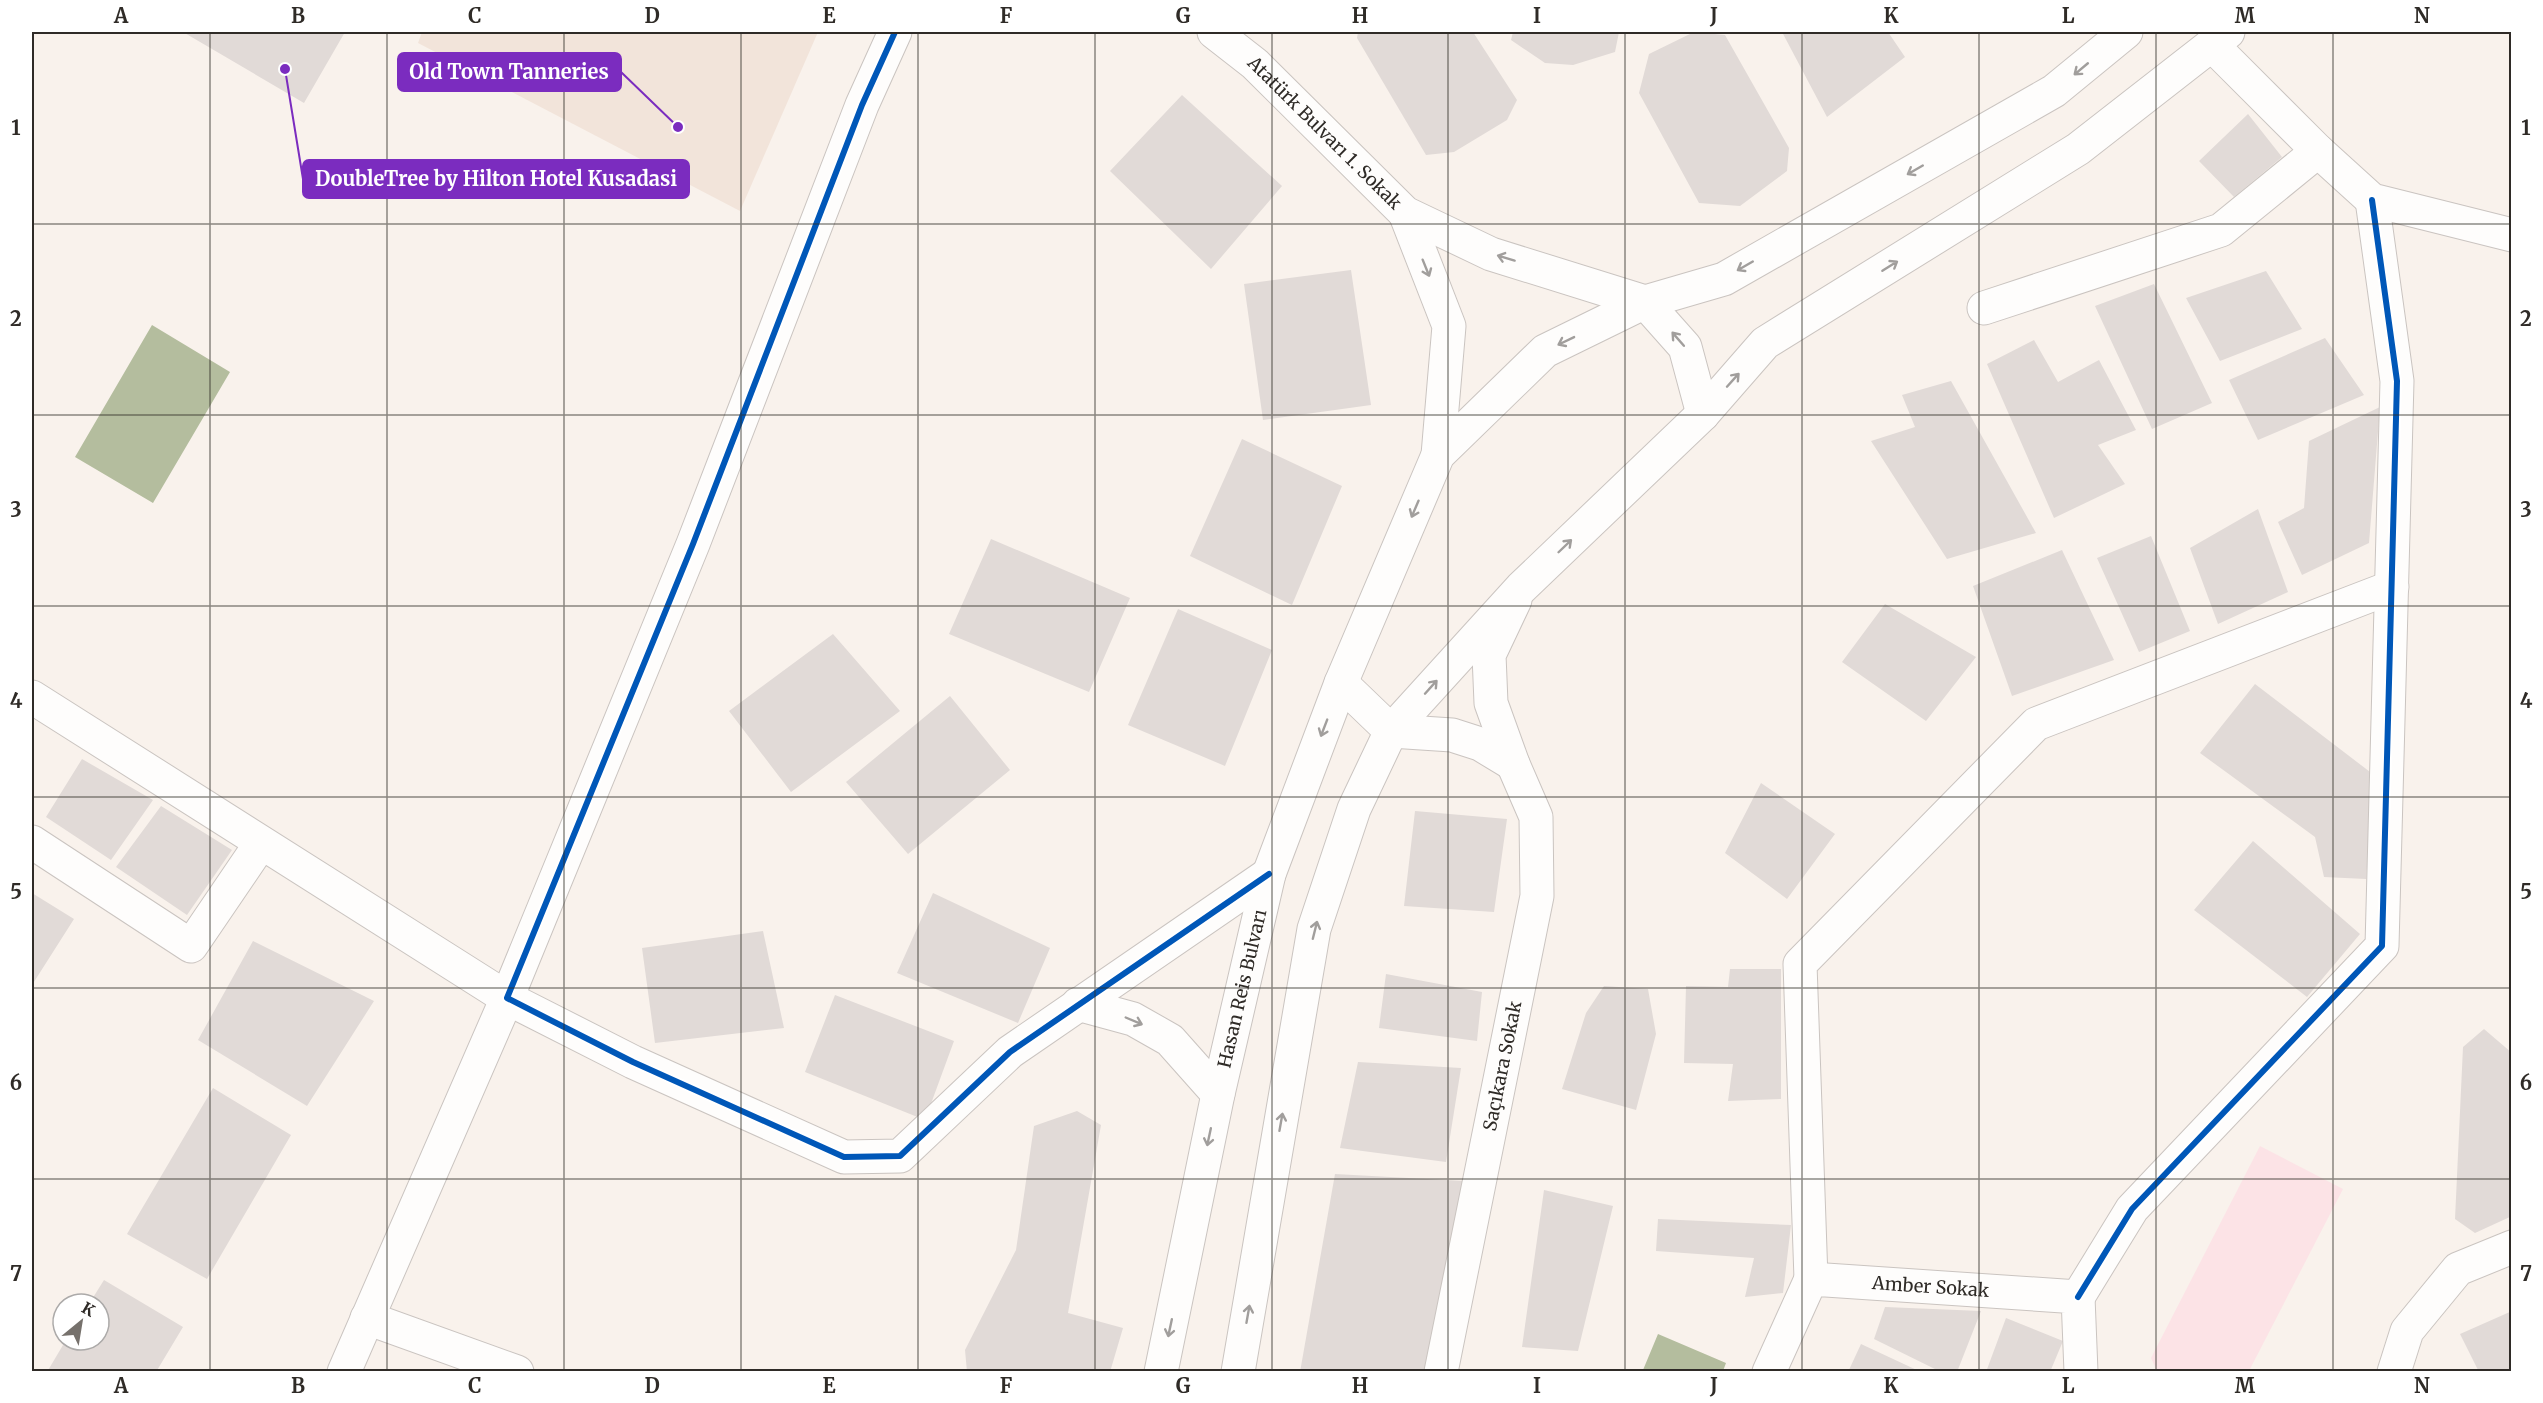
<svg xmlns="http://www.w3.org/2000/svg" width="2543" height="1403" viewBox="0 0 2543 1403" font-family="Merriweather,serif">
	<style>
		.built { fill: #f2e4da }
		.green { fill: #fce3e6 }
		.water { fill: #b4bd9e }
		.building { fill: #e1dad7 }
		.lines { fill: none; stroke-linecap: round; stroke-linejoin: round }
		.minor-casing { stroke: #cac4c0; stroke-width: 35 }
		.tertiary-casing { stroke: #cac4c0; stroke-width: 35 }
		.secondary-casing { stroke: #cac4c0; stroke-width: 35 }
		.minor { stroke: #fefdfc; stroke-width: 33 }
		.tertiary { stroke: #fefdfc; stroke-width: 33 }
		.secondary { stroke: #fefdfc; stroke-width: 33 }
		.cycleway-casing { stroke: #fff; stroke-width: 10 }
		.cycleway { stroke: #0057b8; stroke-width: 6 }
		.oneway { stroke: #a19e9c }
		.grid { fill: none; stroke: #2f2b27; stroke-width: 1.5; stroke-opacity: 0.55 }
		.labels { text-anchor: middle; stroke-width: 4.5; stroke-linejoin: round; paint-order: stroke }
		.street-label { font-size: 18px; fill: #2f2b27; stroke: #fff }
		.leader { fill: none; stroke: #7b2cbf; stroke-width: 2 }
		.callout-dot { fill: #7b2cbf; stroke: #fff; stroke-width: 2 }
		.callout { fill: #7b2cbf; stroke: #7b2cbf; stroke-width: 2 }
		.callout-label { font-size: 20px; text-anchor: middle; font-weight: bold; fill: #fff }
		.neatline { fill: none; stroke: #2f2b27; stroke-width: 2 }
		.grid-label { font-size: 20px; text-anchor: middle; font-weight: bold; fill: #2f2b27 }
	</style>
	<rect width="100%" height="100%" fill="#f9f2ec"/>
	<path class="built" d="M422,32H818L740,211L418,43Z"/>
	<path class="green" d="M2260,1146L2343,1189L2249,1371H2157L2151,1358Z"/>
	<path class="water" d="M152,325L230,372L153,503L75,457Z
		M1658,1334L1726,1363L1723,1371L1643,1370Z"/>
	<path class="building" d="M183,32H345L304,103Z
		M1358,32H1473L1517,100L1507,120L1454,152L1426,155L1357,38Z
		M1513,32H1619L1615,52L1573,65L1545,63L1511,40Z
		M1694,32L1725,35L1789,148L1787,171L1740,206L1699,203L1639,93L1649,54Z
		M1782,32H1888L1905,57L1827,117Z
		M1182,95L1282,186L1211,269L1110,171Z
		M2248,114L2282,157L2234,197L2199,161Z
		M1351,270L1371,405L1263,420L1244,284Z
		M2266,271L2302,329L2220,361L2186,298Z
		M2154,284L2212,403L2152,429L2095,306Z
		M2325,338L2364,395L2258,440L2229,380Z
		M2034,340L2058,382L2099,360L2136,430L2098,445L2125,484L2054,518L1987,364Z
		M1951,381L2036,533L1947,559L1871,441L1915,427L1902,395Z
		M2380,407L2369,543L2302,575L2278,522L2304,508L2309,441Z
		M1242,439L1342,486L1292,605L1190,556Z
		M2258,509L2288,592L2218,624L2190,548Z
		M2151,536L2190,631L2139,652L2097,558Z
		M991,539L1130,598L1089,692L949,634Z
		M2062,550L2114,660L2012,696L1973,586Z
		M1885,604L1976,657L1926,721L1842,662Z
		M1178,609L1272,650L1225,766L1128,725Z
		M833,634L900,711L791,792L729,711Z
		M2255,684L2374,775L2366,879L2324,877L2315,837L2200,753Z
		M950,696L1010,770L908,854L846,782Z
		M82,759L153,800L111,860L46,817Z
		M1761,783L1835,834L1787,899L1725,853Z
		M161,806L232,850L187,915L116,867Z
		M1415,811L1507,819L1494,912L1404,906Z
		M2253,841L2360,934L2307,997L2194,910Z
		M32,893L74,919L32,985Z
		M933,893L1050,948L1018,1023L897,973Z
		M763,931L784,1028L655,1043L642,948Z
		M253,941L374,1001L307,1106L198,1040Z
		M1730,969H1781V1099L1728,1101L1733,1064L1684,1063L1686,986L1728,987Z
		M1386,974L1482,992L1477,1041L1379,1028Z
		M1604,986L1648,989L1656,1034L1636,1110L1562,1089L1586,1013Z
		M835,995L954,1041L925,1120L805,1072Z
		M2484,1029L2512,1053V1216L2475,1233L2455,1219L2463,1047Z
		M1358,1062L1461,1068L1446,1162L1340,1148Z
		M213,1088L291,1135L207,1279L127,1234Z
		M1077,1111L1101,1125L1068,1313L1123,1328L1110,1372H967L965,1350L1016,1250L1034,1126Z
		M1335,1174L1464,1181L1424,1372H1300Z
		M1544,1190L1613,1206L1578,1351L1522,1347Z
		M1658,1219L1791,1225L1783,1293L1745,1297L1754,1258L1656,1251Z
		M104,1280L183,1327L156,1372H47L66,1340H99V1304H89Z
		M1885,1307L1981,1311L1957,1372H1941L1874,1339Z
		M2512,1311V1372H2479L2460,1334Z
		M2006,1318L2063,1341L2050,1372H1986Z
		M1861,1344L1921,1372H1848Z"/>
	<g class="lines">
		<defs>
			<g id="minor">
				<path d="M895,32L862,105L693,544L507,998L633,1062L844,1157L900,1156L1010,1052L1269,874"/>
				<path d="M2212,45L2318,151L2372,200L2512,235"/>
				<path d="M1984,308L2221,230L2318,151"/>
				<path d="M1341,683L1391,731L1452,735L1480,744L1513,764"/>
				<path d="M32,697L507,998L344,1372"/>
				<path d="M32,842L191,946L261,843"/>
				<path d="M1078,1004L1133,1019L1170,1040L1218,1094"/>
				<path d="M1811,1279L1800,964L2036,724L2392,587"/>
				<path d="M2078,1297L2132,1209L2382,946L2397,381L2372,200"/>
				<path d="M367,1318L517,1372"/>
				<path id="s1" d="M1441,1372L1537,896L1536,817L1513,764L1491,703L1489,655L1515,600"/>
				<path id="s2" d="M1769,1372L1811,1279L2078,1297L2081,1372"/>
				<path d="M2394,1372L2407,1331L2458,1269L2512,1247"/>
			</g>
			<g id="tertiary">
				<path id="s3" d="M1214,32L1255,64L1405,213L1491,254L1645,302L1685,347L1703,414"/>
				<path d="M1405,213L1449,326L1438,455"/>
			</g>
			<g id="secondary">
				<path id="s4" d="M1161,1372L1218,1094L1269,874L1341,683L1438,455L1545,351L1645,302L1724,279L2054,91L2126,32"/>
				<path d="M1238,1372L1314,929L1354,809L1391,731L1521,588L1703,414L1765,343L2078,149L2228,32"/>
			</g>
		</defs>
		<use href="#minor" class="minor-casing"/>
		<use href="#tertiary" class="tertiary-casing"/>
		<use href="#secondary" class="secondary-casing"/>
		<use href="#minor" class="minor"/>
		<use href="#tertiary" class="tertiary"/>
		<use href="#secondary" class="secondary"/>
		<defs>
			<path id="cycleway" d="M895,32L862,105L693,544L507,998L633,1062L844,1157L900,1156L1010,1052L1269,874
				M2078,1297L2132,1209L2382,946L2397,381L2372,200"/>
		</defs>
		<use href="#cycleway" class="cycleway-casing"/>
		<use href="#cycleway" class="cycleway"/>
	</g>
	<defs><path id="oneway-shaft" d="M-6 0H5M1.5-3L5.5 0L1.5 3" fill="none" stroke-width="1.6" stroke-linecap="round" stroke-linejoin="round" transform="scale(1.5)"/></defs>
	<g class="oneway">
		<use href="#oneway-shaft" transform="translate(2081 69) rotate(140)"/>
		<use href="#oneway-shaft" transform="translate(1915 170) rotate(150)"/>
		<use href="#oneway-shaft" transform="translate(1506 258) rotate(-163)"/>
		<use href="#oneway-shaft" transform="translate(1745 266) rotate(150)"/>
		<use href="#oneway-shaft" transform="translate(1890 266) rotate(-32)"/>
		<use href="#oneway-shaft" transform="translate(1426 268) rotate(68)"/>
		<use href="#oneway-shaft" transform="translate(1678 339) rotate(-131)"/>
		<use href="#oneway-shaft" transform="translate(1566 341) rotate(154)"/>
		<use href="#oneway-shaft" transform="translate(1733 380) rotate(-48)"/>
		<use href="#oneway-shaft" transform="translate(1415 509) rotate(113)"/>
		<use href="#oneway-shaft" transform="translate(1565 546) rotate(-44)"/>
		<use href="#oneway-shaft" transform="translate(1431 687) rotate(-48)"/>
		<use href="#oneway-shaft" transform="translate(1324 728) rotate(111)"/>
		<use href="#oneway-shaft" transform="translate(1315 930) rotate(-76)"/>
		<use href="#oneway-shaft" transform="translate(1134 1021) rotate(23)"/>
		<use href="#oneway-shaft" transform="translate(1281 1122) rotate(-80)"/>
		<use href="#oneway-shaft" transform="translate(1209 1137) rotate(102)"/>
		<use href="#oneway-shaft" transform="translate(1248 1314) rotate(-80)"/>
		<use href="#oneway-shaft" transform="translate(1170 1328) rotate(102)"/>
	</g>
	<path class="grid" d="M210,32V1372M387,32V1372M564,32V1372M741,32V1372M918,32V1372M1095,32V1372M1272,32V1372M1448,32V1372M1625,32V1372M1802,32V1372M1979,32V1372M2156,32V1372M2333,32V1372M32,224H2512M32,415H2512M32,606H2512M32,797H2512M32,988H2512M32,1179H2512"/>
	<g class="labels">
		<g class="street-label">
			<text dy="6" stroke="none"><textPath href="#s3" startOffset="150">Atatürk Bulvarı 1. Sokak</textPath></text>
			<text dy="6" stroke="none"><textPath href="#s4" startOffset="392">Hasan Reis Bulvarı</textPath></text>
			<text dy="6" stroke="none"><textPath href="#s1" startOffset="312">Saçıkara Sokak</textPath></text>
			<text dy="6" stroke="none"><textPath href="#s2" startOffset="222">Amber Sokak</textPath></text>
		</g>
	</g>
	<path class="leader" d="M678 127L621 72M285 69L303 179"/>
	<g class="callout-dot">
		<circle cx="678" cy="127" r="6"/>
		<circle cx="285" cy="69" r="6"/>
	</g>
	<g class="callout">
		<rect x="398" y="53" width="223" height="38" rx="6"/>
		<rect x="303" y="160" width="386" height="38" rx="6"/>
	</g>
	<g class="callout-label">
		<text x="509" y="79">Old Town Tanneries</text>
		<text x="496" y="186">DoubleTree by Hilton Hotel Kusadasi</text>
	</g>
	<rect width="2543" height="1403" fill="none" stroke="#ffffff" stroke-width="66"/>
	<g transform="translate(81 1322) rotate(30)"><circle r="28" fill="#ffffff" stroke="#acaaa9" stroke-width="1.5"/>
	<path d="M0-4.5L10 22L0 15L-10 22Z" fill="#76716c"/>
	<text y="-9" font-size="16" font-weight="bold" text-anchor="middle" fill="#2f2b27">K</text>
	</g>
	<rect x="33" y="33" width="2477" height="1337" class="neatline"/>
	<g class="grid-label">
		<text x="121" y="23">A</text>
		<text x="298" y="23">B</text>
		<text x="475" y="23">C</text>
		<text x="652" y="23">D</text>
		<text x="829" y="23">E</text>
		<text x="1006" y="23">F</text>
		<text x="1183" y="23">G</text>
		<text x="1360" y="23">H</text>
		<text x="1537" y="23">I</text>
		<text x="1714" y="23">J</text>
		<text x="1891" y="23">K</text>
		<text x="2068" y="23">L</text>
		<text x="2245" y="23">M</text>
		<text x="2422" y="23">N</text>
		<text x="16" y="135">1</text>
		<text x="2526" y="135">1</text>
		<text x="16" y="326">2</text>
		<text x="2526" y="326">2</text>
		<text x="16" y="517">3</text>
		<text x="2526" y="517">3</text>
		<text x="16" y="708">4</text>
		<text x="2526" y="708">4</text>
		<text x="16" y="899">5</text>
		<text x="2526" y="899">5</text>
		<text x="16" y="1090">6</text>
		<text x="2526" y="1090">6</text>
		<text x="16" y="1281">7</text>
		<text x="2526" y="1281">7</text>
		<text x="121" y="1393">A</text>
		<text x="298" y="1393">B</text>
		<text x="475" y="1393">C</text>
		<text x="652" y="1393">D</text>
		<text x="829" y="1393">E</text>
		<text x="1006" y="1393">F</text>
		<text x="1183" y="1393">G</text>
		<text x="1360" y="1393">H</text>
		<text x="1537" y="1393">I</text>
		<text x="1714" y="1393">J</text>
		<text x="1891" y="1393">K</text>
		<text x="2068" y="1393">L</text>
		<text x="2245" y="1393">M</text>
		<text x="2422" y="1393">N</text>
	</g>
</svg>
